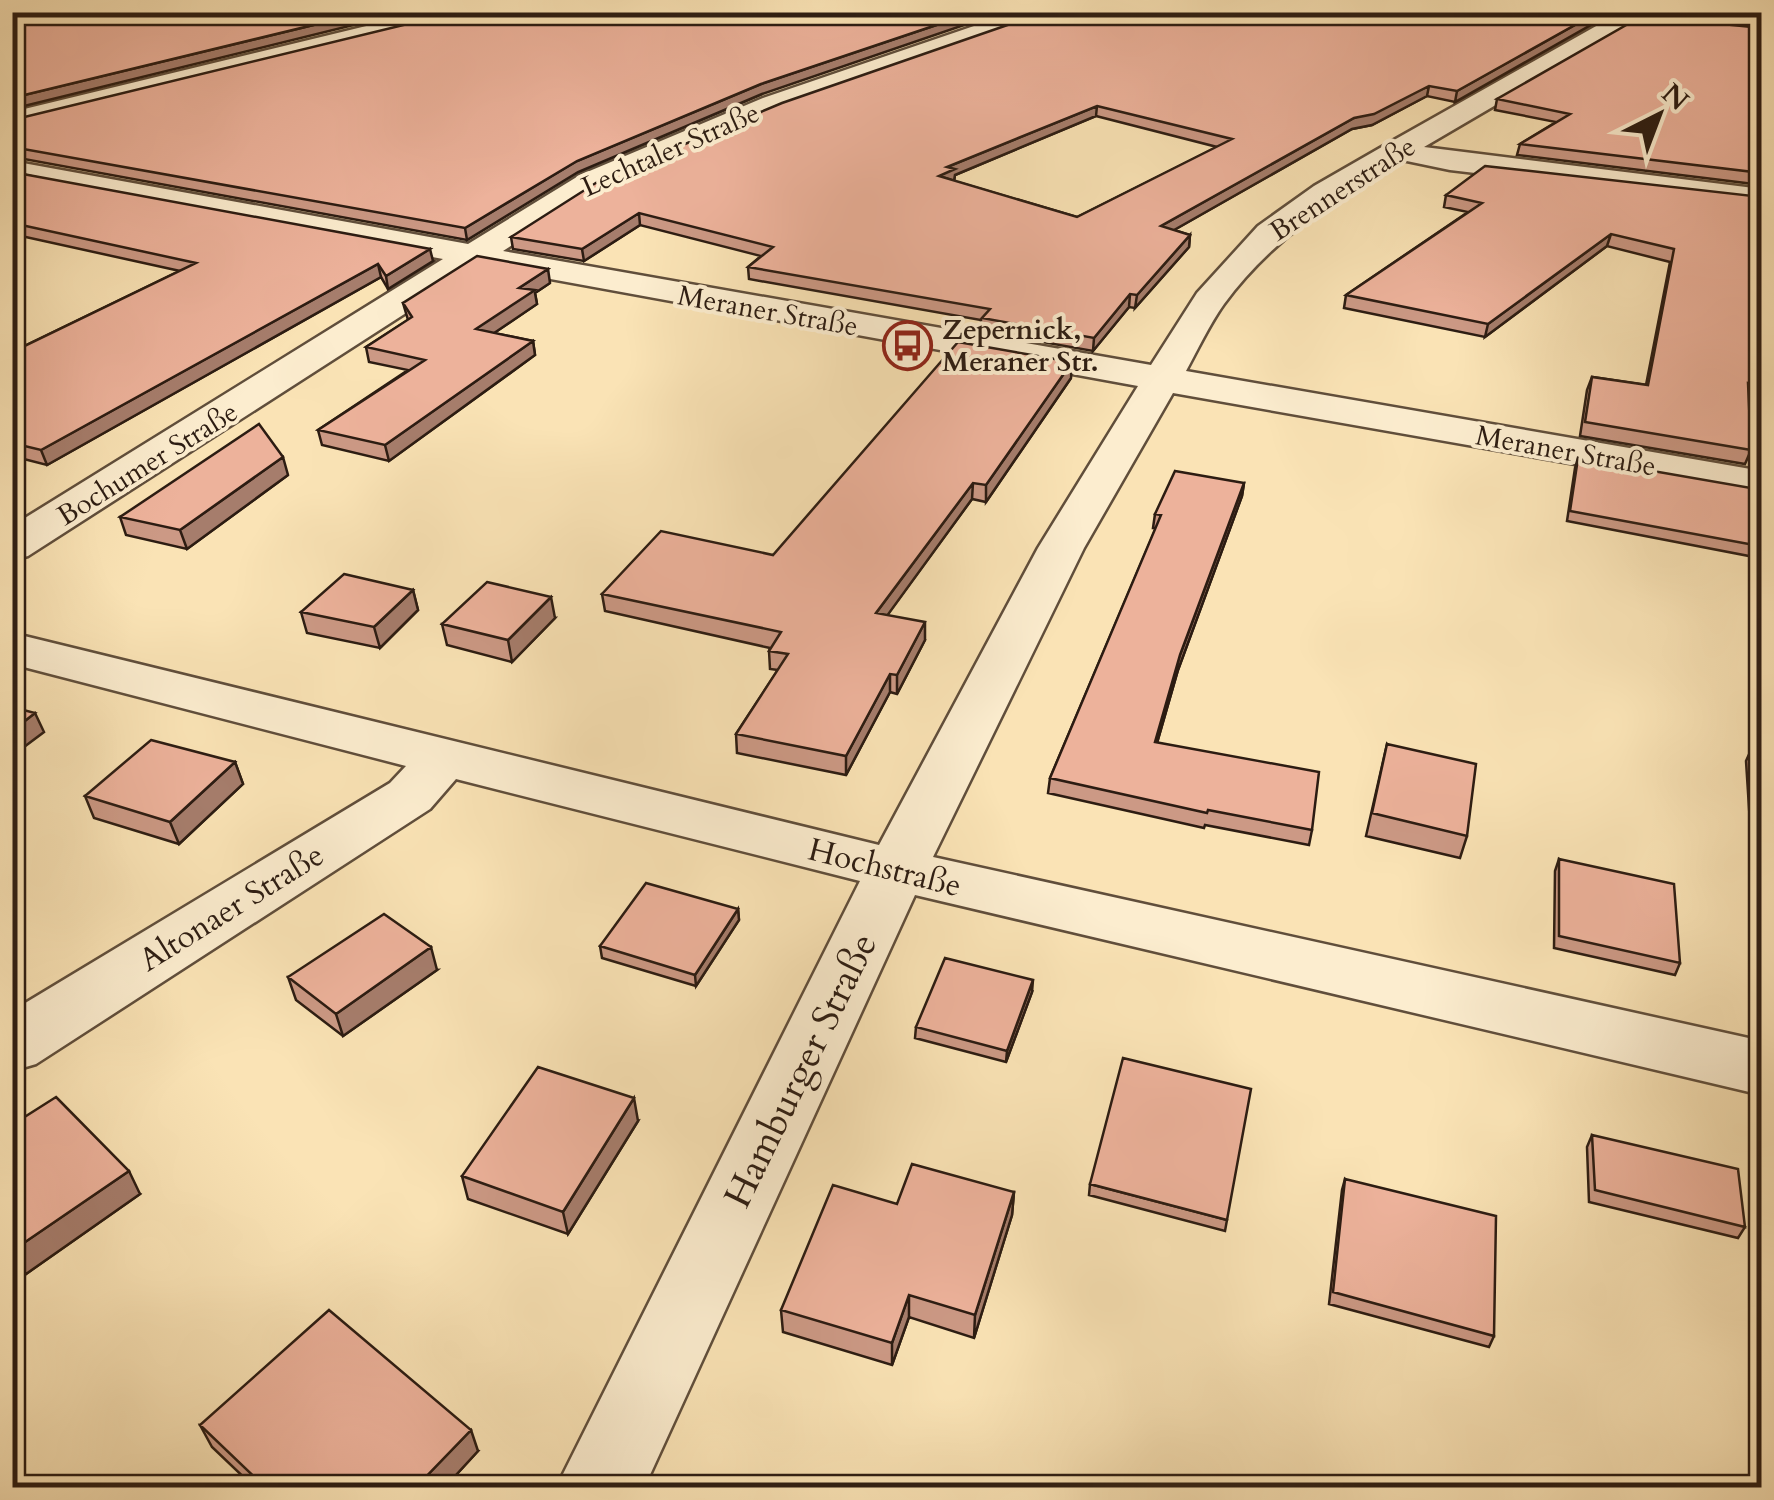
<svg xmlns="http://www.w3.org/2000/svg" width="1774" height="1500" viewBox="0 0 1774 1500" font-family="Cardo,serif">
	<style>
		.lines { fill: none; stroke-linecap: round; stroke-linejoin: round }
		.street-casing { stroke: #604e3b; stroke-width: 5 }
		.street { fill: #fcedcf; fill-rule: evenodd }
		.wall { fill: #cc9985; stroke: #2c1c12; stroke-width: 2.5; fill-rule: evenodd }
		.shaded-wall { fill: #a67d6c; stroke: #2c1c12; stroke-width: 2.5 }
		.building { fill: #edb29b; stroke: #2c1c12; stroke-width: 2.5; fill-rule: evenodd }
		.labels { text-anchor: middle; stroke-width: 8; stroke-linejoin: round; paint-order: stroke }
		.far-street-label { font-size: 28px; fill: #2c1c12; stroke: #fcedcf }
		.far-poi-label { font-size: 28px; font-weight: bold; fill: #2c1c12; stroke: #fcedcf; text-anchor: start }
		.street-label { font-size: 32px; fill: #2c1c12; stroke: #fcedcf }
		.near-street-label { font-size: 38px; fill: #2c1c12; stroke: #fcedcf }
	</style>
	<rect width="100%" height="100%" fill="#fae3b5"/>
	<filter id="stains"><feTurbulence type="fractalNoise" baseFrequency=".002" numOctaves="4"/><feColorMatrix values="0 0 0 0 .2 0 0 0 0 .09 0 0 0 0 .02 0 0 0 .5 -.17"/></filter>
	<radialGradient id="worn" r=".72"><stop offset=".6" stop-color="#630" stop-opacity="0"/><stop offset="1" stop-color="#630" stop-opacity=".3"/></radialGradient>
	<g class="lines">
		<defs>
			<path id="street" d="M424,12H465L462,17L12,128V112Z
				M1015,12H1050L1047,17L781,110L602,187L503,251L1151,365L1197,293L1258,226L1314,186L1387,144L1621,12L1762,20V34L1636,23L1424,147L1762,189V207L1450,170L1402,160C1334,199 1271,240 1224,304C1209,325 1198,349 1186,371L1762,471V497L1173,393L1084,548L933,857L1762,1041V1095L915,895L644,1488H556L860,881L456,779L430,809L36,1064L12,1071V1011L390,783L406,766L12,664V633L879,845L1038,548L1138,386L479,266L28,556L12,560V526L443,259L12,179V161L468,244L580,175L763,98Z"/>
		</defs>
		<use href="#street" class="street-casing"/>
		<use href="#street" class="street"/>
	</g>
	<path class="wall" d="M1045,12H1604L1603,18L1455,102L1427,96L1372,125L1352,129L1174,230L1190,235L1189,247L1135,308L1129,307L1093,351L981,331V320L749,279L748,267L761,256L640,225L584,261L513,249L511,237ZM1096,116L1217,147L1077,217L954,181L955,175Z
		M1726,12H1762V16Z
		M1762,28V185L1517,155L1520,144L1556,122L1495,110L1497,99Z
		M762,94L578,172L467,240L13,157L12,120Z
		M12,172L433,261L388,289L381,277L47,465L12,456V352L180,271L12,234Z
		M1446,195L1762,197V399L1748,397L1751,450L1745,464L1580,436L1587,390L1592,377L1646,385L1670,262L1607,246L1485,337L1344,308L1346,295L1468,212L1444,207Z
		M550,283L535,293L537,304L494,333L533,341L535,355L389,461L322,445L318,430L408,370L369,362L366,347L408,320L403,303Z
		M1071,378L986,502L972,499L887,615L925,640L897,694L890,692L846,775L737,753L736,734L778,670L770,669L769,651L770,648L605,611L602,594L773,555Z
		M1578,458L1754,545L1749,556L1567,521L1575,468Z
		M288,475L187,549L126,535L120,517Z
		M1244,483L1242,496L1178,670L1157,743L1312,830L1309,845L1205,825L1204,828L1048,793L1050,778L1156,528H1153L1155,514Z
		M413,590L418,610L380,648L307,633L301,612Z
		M555,618L512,662L447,645L442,624Z
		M1762,683V841L1751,839L1746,761L1756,739H1759L1753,704Z
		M1387,744L1467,836L1460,858L1366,836Z
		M235,762L243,784L179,844L94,818L85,796Z
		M1559,859L1680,963L1675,975L1554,948L1555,871Z
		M738,909L739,920L696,986L602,958L600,946Z
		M437,970L343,1036L296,1000L288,977Z
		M1032,992L1006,1062L915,1038L916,1027Z
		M638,1121L568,1234L468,1199L462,1176Z
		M12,1125L140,1194L26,1274L12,1259Z
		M1592,1135L1745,1227L1738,1238L1589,1202L1587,1147Z
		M1345,1179L1494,1336L1489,1347L1329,1304L1342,1190Z
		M1090,1184L1227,1220L1225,1231L1089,1195Z
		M1014,1192L1012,1215L974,1338L909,1317L892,1365L783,1332L781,1310L897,1204Z
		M200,1425L478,1451L444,1488H255L212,1447Z"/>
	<path class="shaded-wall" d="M367,12H406L12,109V98Z
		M975,12H1002L762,94L578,172L467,240L465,228L577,161L761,84Z
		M1598,12H1604L1603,18L1455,102L1457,91Z
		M1429,86L1427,96L1372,125L1352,129L1160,238L1161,226L1354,118Z
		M1097,106L1096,116L955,175L954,181L939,176L947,167Z
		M639,213L640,225L584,261L582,249Z
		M1611,234L1607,246L1485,337L1488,324Z
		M1190,235L1189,247L1135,308L1137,295Z
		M430,249L433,261L388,289L386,276Z
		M378,264L381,277L47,465L41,450Z
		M548,269L550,283L535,293L537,304L478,344L476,329L519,288Z
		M1130,294L1129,307L1093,351L1094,338Z
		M533,341L535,355L389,461L385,445Z
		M1072,362L1071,378L986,502V485Z
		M283,457L288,475L187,549L180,530Z
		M973,483L972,499L876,631V613Z
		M1244,483L1242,496L1178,670L1153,757L1155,742L1180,655Z
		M413,590L418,610L380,648L374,627Z
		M551,597L555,618L512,662L508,640Z
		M925,622V640L897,694V675Z
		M890,674V692L846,775V756Z
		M35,713L44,732L12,756V731Z
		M235,762L243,784L179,844L170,822Z
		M738,909L739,920L696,986L695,975Z
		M16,916L22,927L12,934V918Z
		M431,947L437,970L343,1036L336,1014Z
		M1033,980L1032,992L1006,1062L1007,1051Z
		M634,1098L638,1121L568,1234L563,1212Z
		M129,1171L140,1194L26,1274L12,1251Z
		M1014,1192L1012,1215L974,1338L975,1315Z
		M909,1295V1317L892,1365V1343Z
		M471,1430L478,1451L444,1488H415Z"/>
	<path class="building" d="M12,12H367L12,98Z
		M457,12H975L761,84L577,161L465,228L12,147V120Z
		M1045,12H1598L1457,91L1429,86L1374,114L1354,118L1161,226L1190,235L1137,295L1130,294L1094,338L982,318L990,309L748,267L773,247L639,213L582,249L511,237L602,179L782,103ZM1097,106L1232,139L1077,217L939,176L955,169L947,167Z
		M1642,16L1762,28V173L1520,144L1570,114L1497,99Z
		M1485,166L1762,197V385L1748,383L1751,450L1585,422L1592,377L1648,385L1674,249L1611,234L1488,324L1346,295L1482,203L1446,195Z
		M12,172L430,249L386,276L378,264L41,450L12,443V352L196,263L12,223Z
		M477,256L548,269L519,288L535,290L476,329L533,341L385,445L318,430L425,360L366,347L412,317L403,303Z
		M958,342L1072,362L986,485L973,483L876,613L925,622L897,675L890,674L846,756L736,734L788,654L769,651L781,632L602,594L661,531L773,555Z
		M259,424L283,457L180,530L120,517Z
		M1578,458L1751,488L1754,545L1570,511Z
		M1175,471L1244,483L1180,655L1155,742L1319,772L1312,830L1208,810L1207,813L1050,778L1161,515L1155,514Z
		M344,574L413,590L374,627L301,612Z
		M487,582L551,597L508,640L442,624Z
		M12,707L35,713L12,731Z
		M1756,739L1762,740V817H1761Z
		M151,740L235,762L170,822L85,796Z
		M1387,744L1476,764L1467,836L1372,813Z
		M1559,859L1674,884L1680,963L1559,936Z
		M646,883L738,909L695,975L600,946Z
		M384,914L431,947L336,1014L288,977Z
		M945,958L1033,980L1007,1051L916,1027Z
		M1123,1058L1251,1089L1227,1220L1090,1184Z
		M538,1067L634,1098L563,1212L462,1176Z
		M56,1097L129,1171L12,1251V1125Z
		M1592,1135L1738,1169L1745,1227L1595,1190Z
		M912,1164L1014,1192L975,1315L909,1295L892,1343L781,1310L833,1185L897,1204Z
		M1345,1179L1496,1216L1494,1336L1333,1292Z
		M329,1310L471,1430L415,1488H266L200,1425Z"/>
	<defs>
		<symbol id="bus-ring" viewBox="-11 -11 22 22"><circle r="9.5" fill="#fcedcf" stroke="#8f2418" stroke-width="1.5"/><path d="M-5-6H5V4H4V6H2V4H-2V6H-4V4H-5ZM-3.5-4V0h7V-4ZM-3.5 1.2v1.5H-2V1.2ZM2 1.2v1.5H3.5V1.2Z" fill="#8f2418"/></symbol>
	</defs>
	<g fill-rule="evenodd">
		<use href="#bus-ring" x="880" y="318" width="55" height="55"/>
	</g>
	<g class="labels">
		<g class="far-street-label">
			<text transform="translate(670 149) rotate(-24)" y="10">Lechtaler Straße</text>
			<text transform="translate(1342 188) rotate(-33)" y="10">Brennerstraße</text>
			<text transform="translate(768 310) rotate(10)" y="10">Meraner Straße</text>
			<text transform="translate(1566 450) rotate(10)" y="10">Meraner Straße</text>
			<text transform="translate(147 463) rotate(-32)" y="10">Bochumer Straße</text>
		</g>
		<g class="far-poi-label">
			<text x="942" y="339">Zepernick,<tspan x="942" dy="32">Meraner Str.</tspan></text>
		</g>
		<g class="street-label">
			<text transform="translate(885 867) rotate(14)" y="11">Hochstraße</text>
			<text transform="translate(231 907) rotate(-32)" y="11">Altonaer Straße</text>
		</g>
		<g class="near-street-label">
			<text transform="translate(800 1070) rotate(-64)" y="13">Hamburger Straße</text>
		</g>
	</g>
	<rect width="1774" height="1500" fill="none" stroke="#fae3b5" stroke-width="50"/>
	<rect x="15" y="15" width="1744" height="1470" fill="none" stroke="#2c1c12" stroke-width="5"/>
	<rect x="25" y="25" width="1724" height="1450" fill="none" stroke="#2c1c12" stroke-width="2.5"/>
	<g transform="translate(1659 115) rotate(42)" stroke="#fcedcf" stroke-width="8" paint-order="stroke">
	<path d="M0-8L18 38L0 25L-18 38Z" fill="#2c1c12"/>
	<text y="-15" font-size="28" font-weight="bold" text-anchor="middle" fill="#2c1c12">N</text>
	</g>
	<rect width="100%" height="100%" filter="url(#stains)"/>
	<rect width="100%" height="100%" fill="url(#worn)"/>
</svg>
